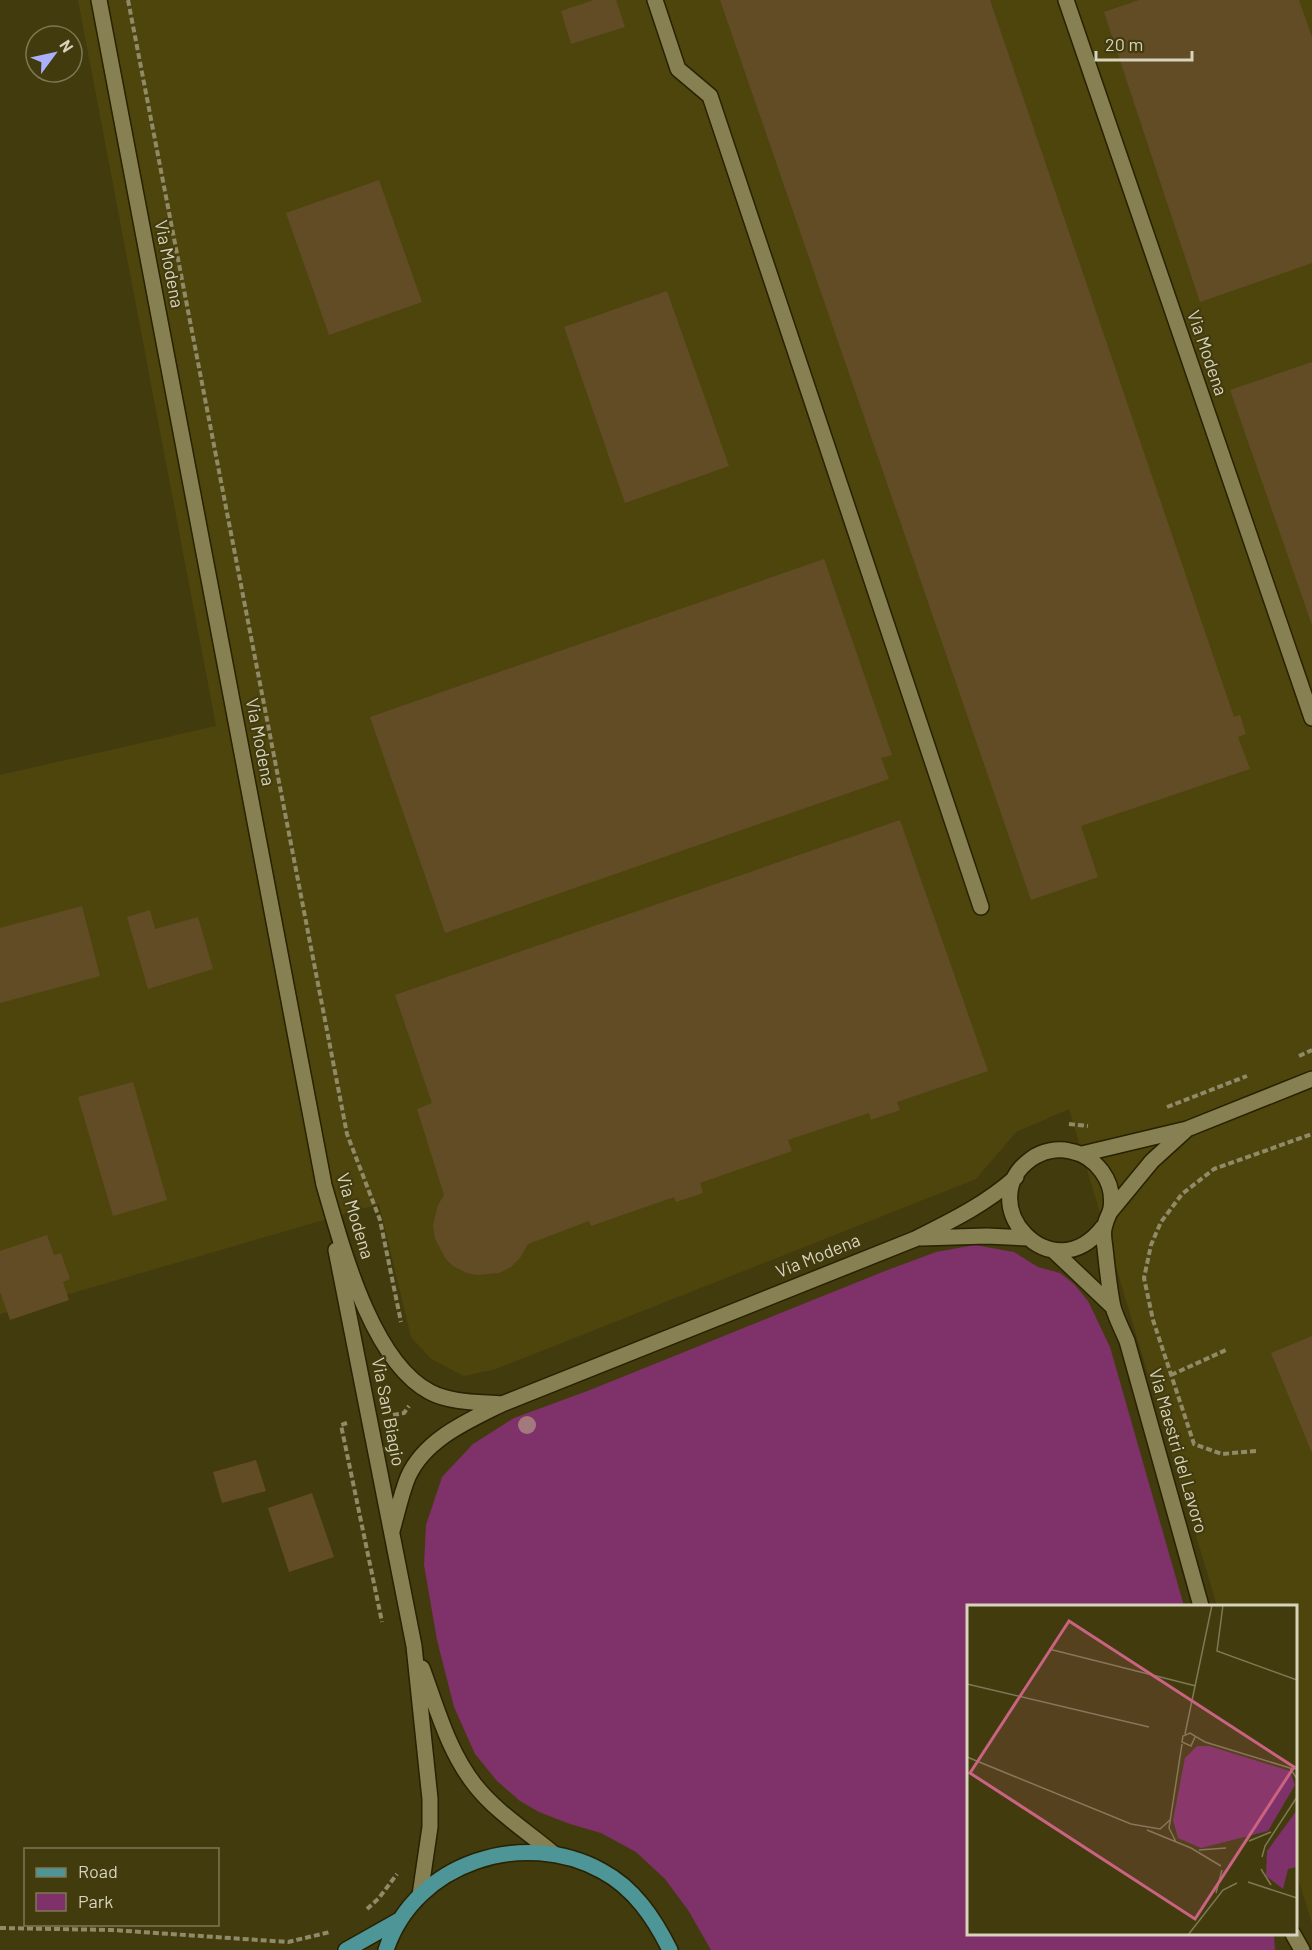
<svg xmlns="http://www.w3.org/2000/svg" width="1312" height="1950" viewBox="0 0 1312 1950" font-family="Barlow,sans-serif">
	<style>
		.built { fill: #4e450d }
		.green { fill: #7f3169 }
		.building { fill: #624c25 }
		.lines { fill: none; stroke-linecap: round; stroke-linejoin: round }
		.minor-casing { stroke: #272201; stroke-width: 18 }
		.major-casing { stroke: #272201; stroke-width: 18 }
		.path { stroke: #908a69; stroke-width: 4; stroke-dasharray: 6 3; stroke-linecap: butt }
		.minor { stroke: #878053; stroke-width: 15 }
		.major { stroke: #4d9597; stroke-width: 15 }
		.tree { fill: #a4797e }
		.labels { text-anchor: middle; stroke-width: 4.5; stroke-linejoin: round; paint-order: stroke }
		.street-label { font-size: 18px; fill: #d7d3bc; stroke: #423b0e }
		.inset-road { fill: none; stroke: #7e7854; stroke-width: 1.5 }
		.view { fill: #ca6382; fill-opacity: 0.15; stroke: #ca6382; stroke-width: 3 }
		.inset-edge { fill: none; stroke: #d7d3bc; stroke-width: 3 }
	</style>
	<rect width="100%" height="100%" fill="#423b0e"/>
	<path class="built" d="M78,0H1312V1923L1296,1872V1606H1217L1069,1109L1016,1132L976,1179L496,1369L464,1376L431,1359L411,1337L379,1204L0,1314V775L216,726Z"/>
	<path class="green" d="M975,1245L1014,1252L1038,1267L1060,1273L1074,1284L1088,1301L1110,1347L1184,1606H968V1934H1274L1275,1950H711L688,1910L665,1879L636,1852L601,1833L570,1824L539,1812L520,1801L497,1781L475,1754L454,1707L437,1640L424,1565L426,1525L442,1477L473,1444L514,1418L590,1390L885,1271L936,1252Z"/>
	<path class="building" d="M594,0H616L625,27L571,44L561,11Z
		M720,0H990L1234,717L1240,715L1246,734L1238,737L1250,769L1081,826L1098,877L1031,900Z
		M1139,0H1299L1312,37V263L1200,302L1104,12Z
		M379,180L422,302L329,335L286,213Z
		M667,291L729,466L625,503L564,327Z
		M1312,362V625L1230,390Z
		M824,559L892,755L881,758L889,779L445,933L370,717Z
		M900,820L988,1071L897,1102L900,1110L871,1120L869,1113L788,1140L792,1151L700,1183L703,1193L676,1202L674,1197L591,1226L589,1221L528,1244L520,1258L511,1267L499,1273L477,1275L467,1273L453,1266L446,1259L435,1239L433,1225L438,1205L444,1195L417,1109L432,1103L395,995Z
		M82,906L100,976L0,1003V928Z
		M150,910L155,929L198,917L213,969L148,989L127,917Z
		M133,1082L167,1200L113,1216L78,1097Z
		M47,1235L54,1255L61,1253L70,1279L63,1282L69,1300L10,1320L0,1292V1251Z
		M1312,1336V1453L1271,1353Z
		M256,1460L266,1491L222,1503L213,1472Z
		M312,1493L334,1557L289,1572L268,1508Z"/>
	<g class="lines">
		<defs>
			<path id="minor" d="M99,0L324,1185C342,1246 371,1361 430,1392C451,1403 480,1402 502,1404
				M655,0L678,69L710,96L981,907
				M1066,0L1312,718
				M1082,1154L1187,1129L1312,1079
				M1110,1212L1152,1161L1185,1131
				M1103,1227C1051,1294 971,1202 1031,1159C1042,1151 1057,1148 1070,1151C1096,1156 1115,1181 1111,1208C1110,1214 1106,1219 1105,1225C1102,1232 1104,1241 1105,1248C1107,1267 1109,1288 1113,1307C1116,1318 1122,1329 1127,1341L1201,1606
				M921,1238L987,1236L1028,1238
				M336,1250L414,1646L430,1799V1827L420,1895
				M1053,1250L1113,1307
				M392,1531C397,1514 401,1494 408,1477C425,1439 468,1421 502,1404L915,1239C951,1221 986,1204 1016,1177
				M422,1668C437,1708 448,1751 475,1785C496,1812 528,1832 554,1854
				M1293,1934L1302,1950"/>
			<path id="major" d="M346,1950L401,1919
				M386,1950C415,1862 524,1828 602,1871C634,1888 654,1918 670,1950"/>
		</defs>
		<use href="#minor" class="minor-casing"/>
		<use href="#major" class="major-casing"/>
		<path class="path" d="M128,0L347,1134L380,1220L401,1322
			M1299,1056L1312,1050
			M1167,1107L1247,1076
			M1069,1124L1088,1126
			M1171,1375L1226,1350
			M393,1415L404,1413L409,1406
			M347,1423L341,1425L382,1622
			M1256,1451L1222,1454L1194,1444L1153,1320L1144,1278L1151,1245L1161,1222L1182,1194L1214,1169L1312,1134
			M367,1909L379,1898L397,1874
			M0,1928L112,1930L288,1942L330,1932"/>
		<use href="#minor" class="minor"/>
		<use href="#major" class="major"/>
	</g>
	<circle class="tree" cx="527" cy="1425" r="9"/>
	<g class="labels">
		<g class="street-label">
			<text transform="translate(169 264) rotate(79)" y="6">Via Modena</text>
			<text transform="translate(1207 353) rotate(71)" y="6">Via Modena</text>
			<text transform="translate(260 742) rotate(79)" y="6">Via Modena</text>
			<text transform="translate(355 1216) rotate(73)" y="6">Via Modena</text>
			<text transform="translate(818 1256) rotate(-22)" y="6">Via Modena</text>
			<text transform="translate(388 1412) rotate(79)" y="6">Via San Biagio</text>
			<text transform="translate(1178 1451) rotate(74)" y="6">Via Maestri del Lavoro</text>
		</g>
	</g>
	<g transform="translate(967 1605)">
		<rect width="330" height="330" fill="#423b0e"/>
		<path d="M230,141H242L323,166L328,180L301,226L234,243L211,233L206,215L218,153ZM330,205V262L321,264L316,284L299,271L300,246Z" fill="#7f3169"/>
		<path class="inset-road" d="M256,0L250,46L330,75M82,44L229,81M0,79L182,122M218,129L245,0M228,132L224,141L215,137L216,131L223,128L238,137L323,163M0,152L164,219L193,224L203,215M330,164L323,163L330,174M180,225L224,243L254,261M282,236L304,227M209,237L202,223L215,139M232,245L259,243M295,252L298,241L330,192M294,264L304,280M281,277L330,293M249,288L255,265M221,330L256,285L270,278"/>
		<path class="view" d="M102,16L327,162L228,314L3,168Z"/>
		<rect width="330" height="330" class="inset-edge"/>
	</g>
	<rect x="24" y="1848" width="195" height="78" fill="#423b0e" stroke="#7e7854" stroke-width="1.5"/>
	<rect x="36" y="1868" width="30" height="9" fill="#4d9597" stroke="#7e7854" stroke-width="1.5"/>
	<text x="78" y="1878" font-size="18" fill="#d7d3bc">Road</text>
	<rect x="36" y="1893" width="30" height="18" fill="#7f3169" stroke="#7e7854" stroke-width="1.5"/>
	<text x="78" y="1908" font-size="18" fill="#d7d3bc">Park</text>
	<g transform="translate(54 54) rotate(57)"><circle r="28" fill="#423b0e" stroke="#7e7854" stroke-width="1.5"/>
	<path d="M0-4.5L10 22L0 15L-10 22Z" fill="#aab0fb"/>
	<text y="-9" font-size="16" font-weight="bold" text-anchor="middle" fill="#d7d3bc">N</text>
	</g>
	<path d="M1096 51v9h96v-9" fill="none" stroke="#d7d3bc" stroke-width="3"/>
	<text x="1105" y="51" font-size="18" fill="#d7d3bc" stroke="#423b0e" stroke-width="4.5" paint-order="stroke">20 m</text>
</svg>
